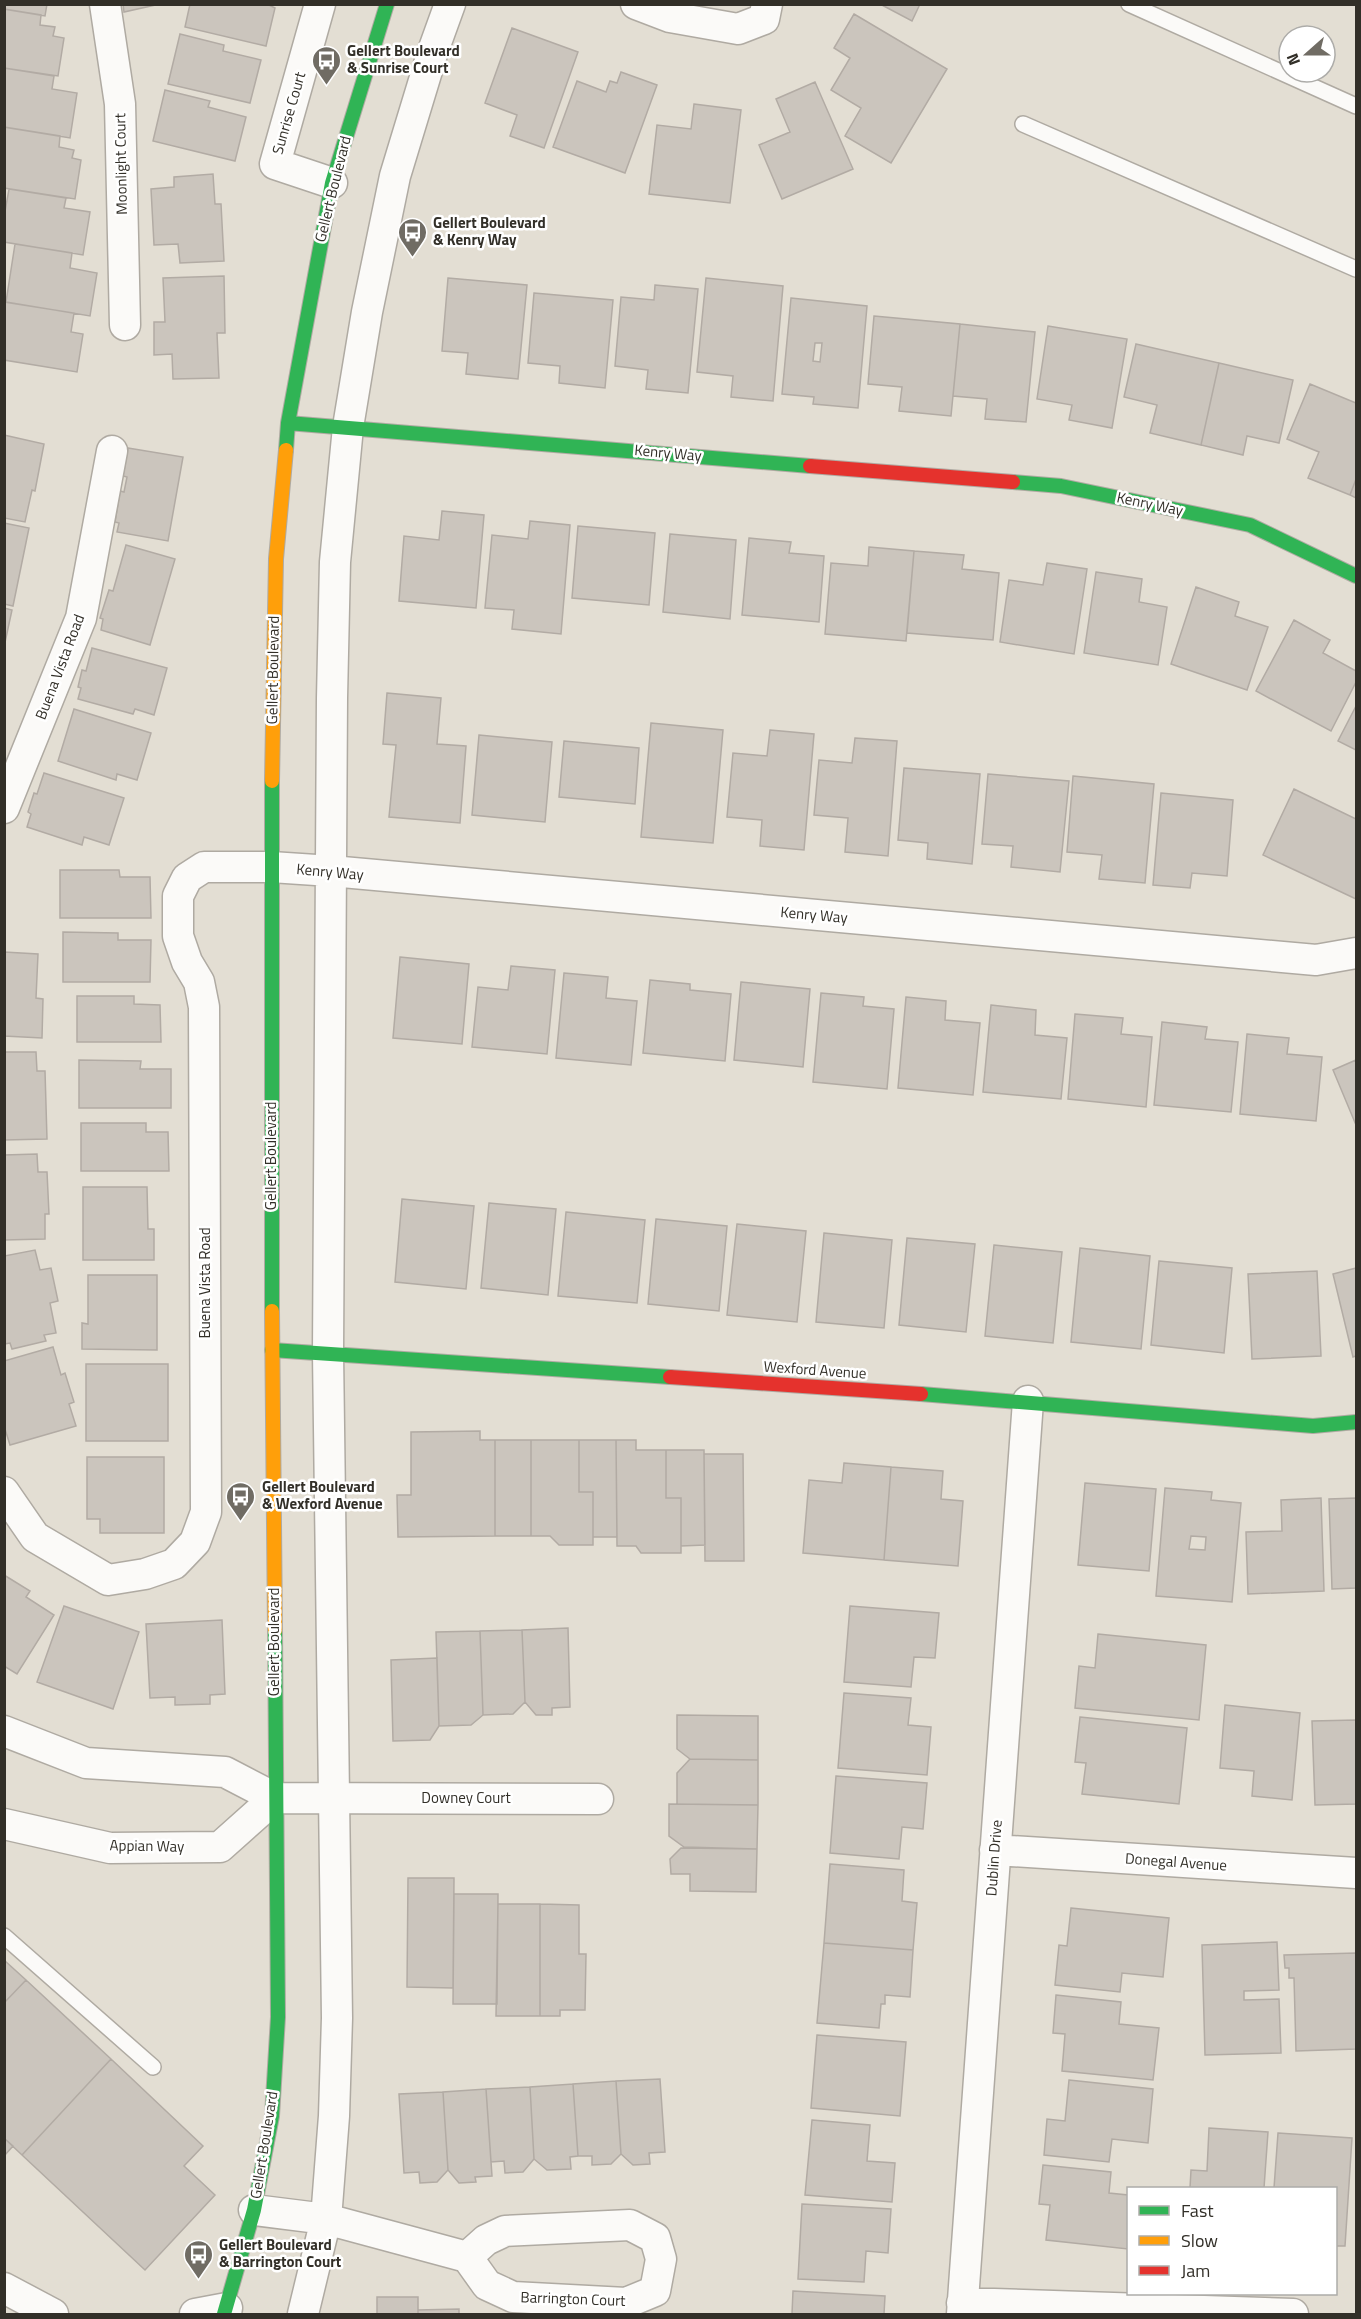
<svg xmlns="http://www.w3.org/2000/svg" width="1361" height="2319" viewBox="0 0 1361 2319" font-family="'Titillium Web',sans-serif">
	<style>
		.building { fill: #cbc5bd; stroke: #b2aba4; stroke-width: 1.5; fill-rule: evenodd }
		.lines { fill: none; stroke-linecap: round; stroke-linejoin: round }
		.lane-casing { stroke: #afaaa2; stroke-width: 18 }
		.street-casing { stroke: #afaaa2; stroke-width: 33 }
		.fast-casing { stroke: #afaaa2; stroke-width: 16 }
		.slow-casing { stroke: #afaaa2; stroke-width: 16 }
		.jam-casing { stroke: #afaaa2; stroke-width: 16 }
		.lane { stroke: #fbfaf8; stroke-width: 15 }
		.street { stroke: #fbfaf8; stroke-width: 30 }
		.fast { stroke: #30b455; stroke-width: 14 }
		.slow { stroke: #ff9f0a; stroke-width: 14 }
		.jam { stroke: #e5322d; stroke-width: 14 }
		.labels { text-anchor: middle; stroke-width: 5; stroke-linejoin: round; paint-order: stroke }
		.poi-label { font-size: 15px; font-weight: bold; fill: #322f28; stroke: #fff; text-anchor: start }
		.street-label { font-size: 15px; fill: #322f28; stroke: #fff }
	</style>
	<rect width="100%" height="100%" fill="#e3ded3"/>
	<path class="building" d="M4,4H47L45,16L4,9Z
		M123,4H160L124,12Z
		M190,4H267L275,8L266,46L185,27Z
		M880,4H920L912,21Z
		M4,9L41,15L40,25L55,27L53,36L64,38L58,76L4,68Z
		M854,14L947,69L891,163L845,136L861,108L831,90L850,58L834,48Z
		M512,28L578,52L544,148L510,136L517,115L485,103Z
		M180,34L224,45L223,51L261,60L250,103L168,84Z
		M4,68L54,76L52,89L77,93L70,138L4,127Z
		M621,72L657,85L625,173L553,147L577,81L606,92L610,81L617,83Z
		M815,82L853,169L782,199L759,145L790,132L776,99Z
		M165,90L210,101L208,107L246,117L235,161L153,141Z
		M694,104L741,110L730,203L649,194L657,125L691,129Z
		M4,127L60,136L59,147L74,150L72,158L81,160L75,199L4,188Z
		M213,174L215,204H221L224,261L180,263L178,244L154,245L151,189L174,187V177Z
		M9,189L66,198L64,208L90,212L83,255L4,242V217Z
		M15,244L72,253L70,268L97,273L90,316L6,302Z
		M224,276L225,333H217L219,378L173,379L172,354L154,355V322H165L163,278Z
		M448,278L527,285L518,379L466,374L468,353L442,351Z
		M706,278L783,286L773,401L731,397L733,376L697,372Z
		M655,285L698,289L688,393L646,389L648,370L615,366L621,297L654,300Z
		M534,293L613,300L605,388L559,383L560,366L528,363Z
		M791,298L867,306L858,408L813,404L814,397L782,394ZM815,343H822L820,362L813,361Z
		M4,302L74,313L71,332L83,334L77,372L4,360Z
		M874,316L960,324L951,416L899,411L902,387L868,384Z
		M960,324L1035,332L1026,422L985,419L987,399L953,396Z
		M1048,326L1127,339L1112,428L1069,420L1072,405L1037,399Z
		M1136,344L1219,363L1201,445L1150,433L1157,405L1124,397Z
		M1219,363L1293,380L1279,443L1247,436L1243,455L1201,445Z
		M1310,384L1356,403V479L1350,495L1308,478L1319,452L1287,439Z
		M4,435L44,444L35,491L32,490L25,522L4,518Z
		M128,448L183,457L168,541L117,532L119,523L115,522L120,491L124,492L127,477L123,476Z
		M1356,479V498L1350,495Z
		M442,511L484,515L476,608L399,601L404,536L439,540Z
		M530,521L570,525L561,634L512,629L514,610L485,608L492,535L528,539Z
		M4,523L29,528L13,606L4,604Z
		M578,526L655,533L649,605L572,598Z
		M670,534L736,540L730,619L663,612Z
		M749,538L791,542L789,553L824,556L819,622L742,615Z
		M126,545L175,559L150,645L101,630L103,619L100,618L109,590L113,591Z
		M869,547L914,551L906,641L825,634L831,563L868,566Z
		M914,551L964,555L962,569L999,573L993,640L907,633Z
		M1047,563L1087,569L1074,654L1000,642L1009,580L1043,585Z
		M1096,572L1142,579L1139,602L1167,607L1158,665L1084,653Z
		M1196,587L1239,602L1235,616L1268,627L1247,690L1171,664Z
		M4,608L12,610L4,647Z
		M1294,620L1330,640L1323,653L1356,671V682L1331,731L1256,691Z
		M92,648L167,668L154,715L135,709L133,714L78,699L81,688L78,687L82,670L86,671Z
		M387,693L441,698L437,744L466,746L460,823L389,817L396,745L383,744Z
		M1356,706V750L1338,741Z
		M74,709L151,733L137,780L117,774L116,780L58,761Z
		M651,723L723,730L713,843L641,837Z
		M770,730L814,734L804,850L760,846L762,820L727,817L733,753L767,756Z
		M479,735L552,742L545,822L472,815Z
		M855,738L897,741L888,856L845,852L848,818L814,815L819,760L852,763Z
		M564,741L639,748L635,804L559,797Z
		M904,768L980,774L972,864L927,859L928,843L898,840Z
		M44,773L124,798L109,845L84,837L82,845L27,827L31,814L28,812L34,793L37,794Z
		M988,774L1069,781L1060,872L1011,867L1013,846L982,844Z
		M1073,776L1154,784L1145,883L1099,879L1102,855L1067,852Z
		M1294,789L1356,819V899L1263,855Z
		M1161,793L1233,800L1227,876L1192,873L1190,888L1153,885Z
		M60,870H119L120,877H150L151,918H60Z
		M63,932L118,933V940H151L150,982H63Z
		M4,952L38,954L36,998L43,999L42,1038L4,1036Z
		M400,957L469,964L462,1044L393,1038Z
		M511,966L555,970L547,1054L472,1047L478,987L508,990Z
		M564,973L608,977L606,998L637,1001L631,1065L556,1058Z
		M650,980L690,984V990L731,994L725,1061L643,1053Z
		M741,982L810,989L803,1067L734,1060Z
		M821,993L864,997L863,1006L894,1009L887,1089L813,1082Z
		M77,996H134V1004L160,1005L161,1042H77Z
		M906,997L946,1001L945,1020L980,1023L973,1095L898,1088Z
		M991,1005L1036,1010L1035,1035L1067,1038L1061,1099L983,1092Z
		M1075,1014L1123,1018L1121,1034L1152,1037L1146,1107L1068,1099Z
		M1162,1022L1207,1027L1205,1039L1238,1042L1231,1112L1154,1105Z
		M1247,1034L1289,1038L1287,1054L1322,1057L1316,1121L1240,1114Z
		M4,1052H36L37,1071H45L47,1139L4,1140Z
		M79,1060L141,1061L140,1069H171V1108H79Z
		M1356,1060V1125L1333,1070Z
		M81,1123H146V1132H168L169,1171H81Z
		M37,1154L38,1172H47L49,1214H45V1239L4,1240V1155Z
		M83,1187H147L148,1229H154V1260H83Z
		M402,1199L474,1206L466,1289L395,1282Z
		M489,1203L556,1209L548,1295L481,1288Z
		M566,1212L645,1220L637,1303L558,1296Z
		M656,1219L727,1226L719,1311L648,1304Z
		M737,1224L806,1231L797,1322L727,1315Z
		M824,1233L892,1240L884,1328L816,1322Z
		M907,1238L975,1244L966,1332L899,1325Z
		M994,1245L1062,1252L1053,1343L985,1336Z
		M1080,1248L1150,1256L1141,1349L1071,1342Z
		M35,1250L40,1270L51,1268L58,1301L50,1303L56,1333L44,1335L46,1341L12,1349L10,1343L4,1344V1256Z
		M1159,1261L1232,1268L1224,1353L1151,1345Z
		M1356,1268V1356L1353,1357L1333,1274Z
		M1317,1271L1321,1356L1252,1359L1248,1274Z
		M88,1275H157V1350L82,1349V1323L88,1324Z
		M53,1347L61,1375L65,1373L74,1402L69,1404L76,1426L10,1445L4,1426V1361Z
		M86,1364H168V1441H86Z
		M480,1431V1440H495V1536L398,1537L397,1495H411V1432Z
		M495,1440H531V1536H495Z
		M531,1440H579V1492H593V1545H559L550,1536H531Z
		M579,1440H616L617,1537H593V1492H579Z
		M616,1440H636V1450H666V1498H681V1553H641L636,1546H617Z
		M666,1450H704L705,1545L681,1546V1498H666Z
		M704,1454H743L744,1561H705Z
		M87,1457H164V1533H100V1519H87Z
		M844,1463L891,1467L884,1560L803,1553L809,1480L842,1483Z
		M891,1467L943,1471L941,1499L963,1501L958,1566L884,1560Z
		M1085,1483L1156,1489L1149,1571L1078,1565Z
		M1165,1488L1212,1492L1211,1500L1241,1503L1232,1602L1156,1596ZM1191,1536L1206,1537L1205,1550L1189,1549Z
		M1321,1498L1324,1591L1248,1594L1246,1532L1282,1531L1281,1500Z
		M1356,1498V1588L1332,1589L1329,1499Z
		M4,1575L30,1591L26,1597L54,1615L17,1674L4,1666Z
		M64,1606L139,1632L113,1709L37,1682Z
		M850,1606L939,1613L935,1658L914,1657L911,1687L844,1682Z
		M222,1620L225,1694L210,1695V1704L175,1705V1697L150,1698L146,1624Z
		M568,1628L570,1707L552,1708V1715H536L525,1702L522,1630Z
		M522,1630L525,1702L513,1714L483,1715L480,1631Z
		M480,1631L483,1715L471,1725L439,1726L436,1632Z
		M1098,1634L1206,1645L1199,1720L1075,1708L1079,1666L1095,1668Z
		M437,1658L439,1726L430,1740L393,1741L391,1660Z
		M844,1693L911,1698L908,1725L931,1727L927,1775L838,1768Z
		M1225,1705L1300,1713L1292,1800L1252,1796L1254,1771L1220,1768Z
		M677,1715L758,1716V1760L690,1759L677,1749Z
		M1080,1717L1187,1728L1179,1804L1082,1794L1086,1763L1075,1762Z
		M1356,1720V1804L1315,1805L1312,1721Z
		M690,1759L758,1760V1805L677,1804V1773Z
		M836,1776L927,1783L923,1829L902,1827L899,1859L830,1853Z
		M669,1804L758,1805L757,1849L684,1847L669,1836Z
		M681,1848L757,1849L756,1892L690,1891V1874H671L670,1859Z
		M830,1864L904,1870L902,1901L917,1903L913,1950L824,1943Z
		M408,1878H454L453,1988L407,1987Z
		M454,1894H498L497,2004H453Z
		M498,1904H540V2016H496Z
		M540,1904L579,1905V1954H586L585,2010H560V2016H540Z
		M1071,1908L1169,1918L1163,1977L1122,1973L1120,1992L1055,1985L1059,1945L1067,1946Z
		M1277,1942L1279,1990L1244,1991V2000L1279,1999L1281,2053L1205,2055L1202,1945Z
		M824,1943L913,1950L910,1997L885,1995V2004H881L879,2028L817,2023Z
		M1356,1953V2049L1296,2051L1294,1978H1289V1968H1285L1284,1955Z
		M4,1960L26,1980L4,2003Z
		M26,1980L111,2059L22,2155L4,2138V2003Z
		M1056,1995L1121,2002L1119,2024L1159,2028L1153,2080L1062,2071L1065,2034L1053,2033Z
		M817,2035L906,2042L900,2116L811,2108Z
		M111,2059L203,2146L184,2166L215,2195L145,2270L22,2155Z
		M660,2079L665,2152L649,2153L650,2164L633,2165L621,2154L616,2081Z
		M1069,2080L1153,2089L1148,2143L1112,2139L1109,2162L1044,2155L1047,2119L1065,2121Z
		M616,2081L621,2154L611,2164L592,2165V2156H578L573,2084Z
		M573,2084L578,2156L570,2157L571,2169L547,2170L534,2159L530,2087Z
		M530,2087L534,2159L523,2172L505,2173L504,2161L491,2162L486,2089Z
		M486,2089L492,2176L475,2177L476,2182L459,2183L448,2170L443,2092Z
		M443,2092L448,2170L437,2182L420,2183L419,2172L404,2173L399,2094Z
		M812,2120L870,2125L867,2161L895,2163L892,2202L805,2195Z
		M1209,2128L1268,2132L1264,2188H1190L1191,2170L1207,2171Z
		M1278,2133L1352,2138L1345,2246H1336V2188H1274Z
		M4,2138L13,2146L4,2156Z
		M1043,2165L1111,2172L1109,2193L1128,2195V2249L1046,2240L1050,2205L1039,2204Z
		M802,2204L891,2209L888,2253L866,2251L864,2282L798,2279Z
		M793,2291L885,2296L884,2314H792Z
		M377,2297H418V2314H377Z
		M459,2309V2314H418V2310Z"/>
	<g class="lines">
		<defs>
			<path id="lane" d="M1129,4L1356,106
				M1023,124L1356,269
				M4,1936L153,2067"/>
			<path id="street" d="M105,4L120,104L125,325
				M320,4L275,164L332,183
				M636,4L670,17L738,29L764,19L767,4
				M4,808L81,618L112,451
				M4,1492L35,1537L108,1580L145,1574L174,1564L195,1542L206,1512L204,1007L199,982L187,962L178,936V896L187,878L204,867H271L331,871L1316,960L1356,953
				M4,1731L86,1763L225,1772L275,1798L598,1799
				M4,1824L110,1848L220,1847L275,1798
				M995,1850L1356,1873
				M254,2210L326,2219L467,2257L487,2285L513,2297L626,2303L655,2291L661,2259L655,2238L630,2225L505,2231L486,2240L467,2257
				M4,2288L53,2314
				M962,2303L1293,2314
				M195,2314L227,2308
				M303,2314L326,2219L334,2116L337,2018L328,1353L332,698L335,562L348,427L367,312L395,176L433,51L450,4
				M962,2314L1028,1401"/>
			<path id="fast" d="M288,423L810,466
				M286,450L288,423L332,183L387,4
				M1013,482L1061,486L1250,525L1356,576
				M272,1311V781
				M272,1350L670,1377
				M921,1394L1313,1426L1356,1422
				M224,2314L254,2210L272,2116L278,2017L275,1630"/>
			<path id="slow" d="M272,781L276,559L286,450
				M272,1311L275,1630"/>
			<path id="jam" d="M810,466L1013,482
				M670,1377L921,1394"/>
		</defs>
		<use href="#lane" class="lane-casing"/>
		<use href="#street" class="street-casing"/>
		<use href="#fast" class="fast-casing"/>
		<use href="#slow" class="slow-casing"/>
		<use href="#jam" class="jam-casing"/>
		<use href="#lane" class="lane"/>
		<use href="#street" class="street"/>
		<use href="#fast" class="fast"/>
		<use href="#slow" class="slow"/>
		<use href="#jam" class="jam"/>
	</g>
	<defs>
		<symbol id="bus-pin" viewBox="-11 -11 22 30"><path d="M0 17L-7.5 6A9.5 9.5 0 1 1 7.5 6Z" fill="#706c64" stroke="#fff"/><path d="M-5-6H5V4H4V6H2V4H-2V6H-4V4H-5ZM-3.5-4V0h7V-4ZM-3.5 1.2v1.5H-2V1.2ZM2 1.2v1.5H3.5V1.2Z" fill="#fff"/></symbol>
	</defs>
	<g fill-rule="evenodd">
		<use href="#bus-pin" x="310" y="44" width="33" height="45"/>
		<use href="#bus-pin" x="396" y="216" width="33" height="45"/>
		<use href="#bus-pin" x="224" y="1480" width="33" height="45"/>
		<use href="#bus-pin" x="182" y="2238" width="33" height="45"/>
	</g>
	<g class="labels">
		<g class="poi-label">
			<text x="347" y="56">Gellert Boulevard<tspan x="347" dy="17">&amp; Sunrise Court</tspan></text>
			<text x="433" y="228">Gellert Boulevard<tspan x="433" dy="17">&amp; Kenry Way</tspan></text>
			<text x="262" y="1492">Gellert Boulevard<tspan x="262" dy="17">&amp; Wexford Avenue</tspan></text>
			<text x="219" y="2250">Gellert Boulevard<tspan x="219" dy="17">&amp; Barrington Court</tspan></text>
		</g>
		<g class="street-label">
			<text transform="translate(289 113) rotate(-74)" y="5">Sunrise Court</text>
			<text transform="translate(121 164) rotate(-91)" y="5">Moonlight Court</text>
			<text transform="translate(333 189) rotate(-76)" y="5">Gellert Boulevard</text>
			<text transform="translate(668 453) rotate(5)" y="5">Kenry Way</text>
			<text transform="translate(1150 504) rotate(12)" y="5">Kenry Way</text>
			<text transform="translate(60 667) rotate(-69)" y="5">Buena Vista Road</text>
			<text transform="translate(273 670) rotate(-89)" y="5">Gellert Boulevard</text>
			<text transform="translate(330 872) rotate(5)" y="5">Kenry Way</text>
			<text transform="translate(814 915) rotate(5)" y="5">Kenry Way</text>
			<text transform="translate(271 1156) rotate(-90)" y="5">Gellert Boulevard</text>
			<text transform="translate(205 1283) rotate(-90)" y="5">Buena Vista Road</text>
			<text transform="translate(815 1370) rotate(4)" y="5">Wexford Avenue</text>
			<text transform="translate(274 1642) rotate(-90)" y="5">Gellert Boulevard</text>
			<text x="466" y="1803">Downey Court</text>
			<text transform="translate(147 1846) rotate(1)" y="5">Appian Way</text>
			<text transform="translate(994 1858) rotate(-86)" y="5">Dublin Drive</text>
			<text transform="translate(1176 1862) rotate(4)" y="5">Donegal Avenue</text>
			<text transform="translate(264 2145) rotate(-81)" y="5">Gellert Boulevard</text>
			<text transform="translate(573 2299) rotate(2)" y="5">Barrington Court</text>
		</g>
	</g>
	<rect width="1361" height="2319" fill="none" stroke="#322f28" stroke-width="12"/>
	<rect x="1127" y="2187" width="210" height="108" fill="#ffffff" stroke="#adaca9" stroke-width="1.5"/>
	<rect x="1139" y="2206" width="30" height="9" fill="#30b455" stroke="#adaca9" stroke-width="1.5"/>
	<text x="1181" y="2217" font-size="18" fill="#322f28">Fast</text>
	<rect x="1139" y="2236" width="30" height="9" fill="#ff9f0a" stroke="#adaca9" stroke-width="1.5"/>
	<text x="1181" y="2247" font-size="18" fill="#322f28">Slow</text>
	<rect x="1139" y="2266" width="30" height="9" fill="#e5322d" stroke="#adaca9" stroke-width="1.5"/>
	<text x="1181" y="2277" font-size="18" fill="#322f28">Jam</text>
	<g transform="translate(1307 54) rotate(249)"><circle r="28" fill="#ffffff" stroke="#adaca9" stroke-width="1.5"/>
	<path d="M0-4.5L10 22L0 15L-10 22Z" fill="#706c64"/>
	<text y="-9" font-size="16" font-weight="bold" text-anchor="middle" fill="#322f28">N</text>
	</g>
</svg>
